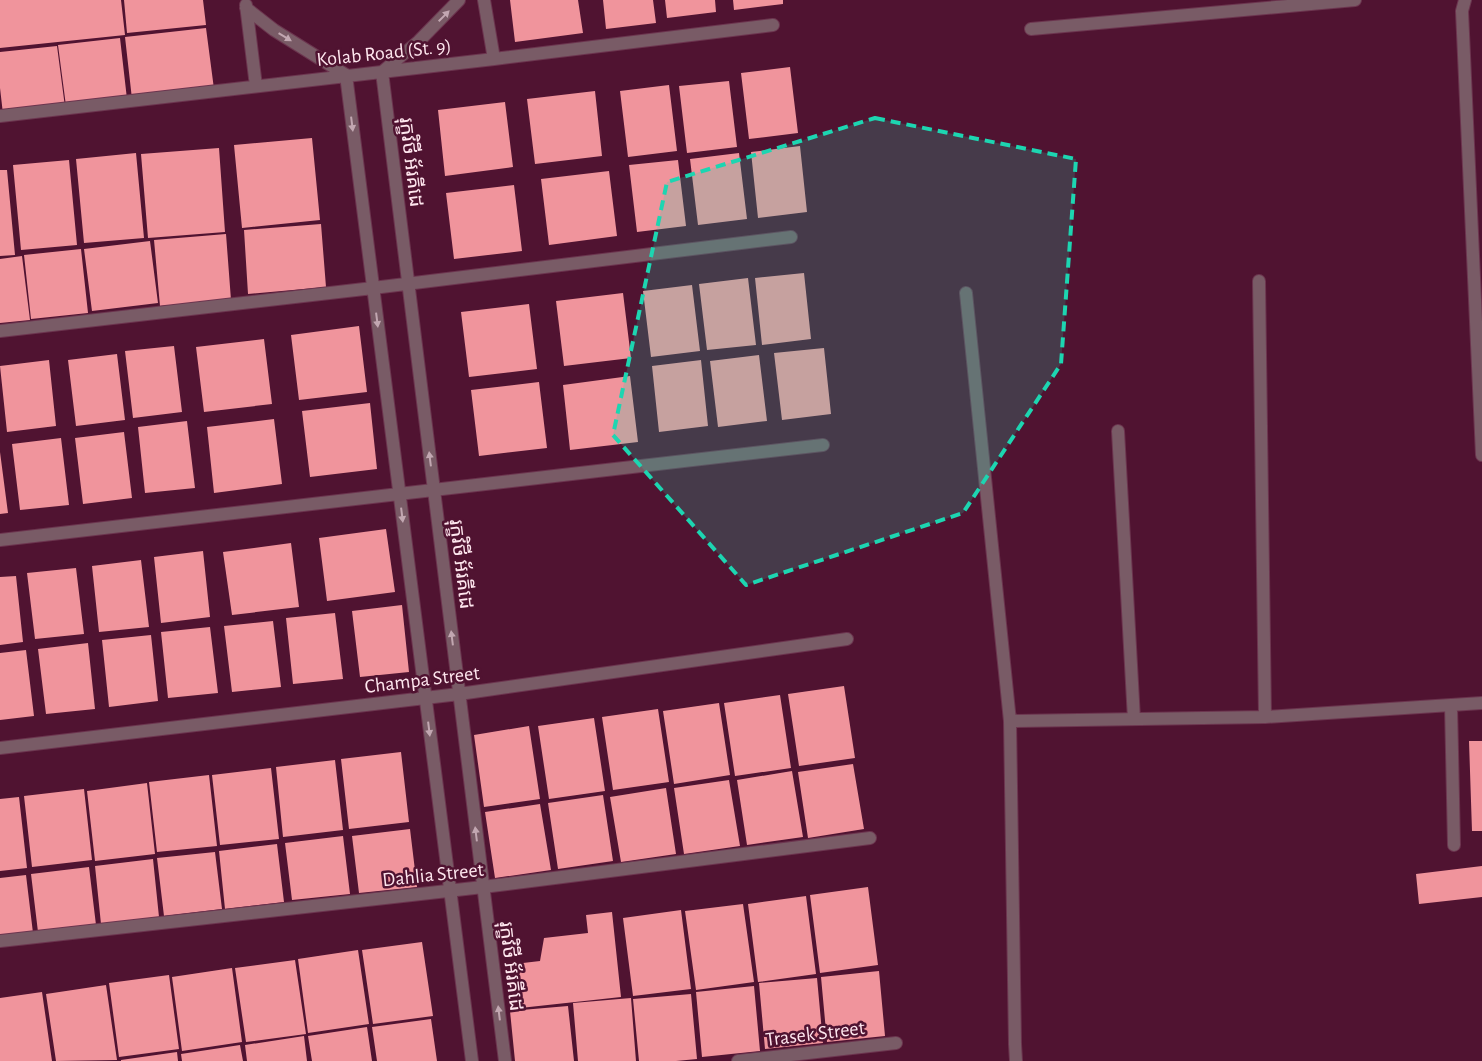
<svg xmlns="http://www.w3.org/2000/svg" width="1482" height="1061" viewBox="0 0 1482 1061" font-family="'Alegreya Sans','Noto Sans Khmer',sans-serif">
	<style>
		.building { fill: #f0949c }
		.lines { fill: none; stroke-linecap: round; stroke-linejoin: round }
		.minor-casing { stroke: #6c354f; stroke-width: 14 }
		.minor { stroke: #795b66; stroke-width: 12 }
		.oneway { fill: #c2a7b1 }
		.marked { fill: #1dd5b1; fill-opacity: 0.2; stroke: #1dd5b1; stroke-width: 4; stroke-dasharray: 10 6; stroke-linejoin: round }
		.labels { text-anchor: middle; stroke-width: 5; stroke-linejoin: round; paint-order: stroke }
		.street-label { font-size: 20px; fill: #fee6ee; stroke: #501331 }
	</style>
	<rect width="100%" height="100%" fill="#501331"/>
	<path class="building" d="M0,0H121L125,35L0,48Z
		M124,0H203L206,25L127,33Z
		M510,0H578L583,33L515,42Z
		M603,0H653L656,23L606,29Z
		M665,0H715L716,12L667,18Z
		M733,0H783V4L734,10Z
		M206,28L214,89L132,99L125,37Z
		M120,38L127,99L66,106L58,45Z
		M57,46L65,107L3,114L0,88V52Z
		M790,67L798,133L749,139L741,73Z
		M729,81L737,147L687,153L679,86Z
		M669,85L677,151L628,157L620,91Z
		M595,91L602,156L535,164L527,99Z
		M505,102L513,167L445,176L438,110Z
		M312,138L320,220L242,228L234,145Z
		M800,146L807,212L758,218L751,152Z
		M219,148L225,232L148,238L141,154Z
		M136,153L144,238L84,243L76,159Z
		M739,153L747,219L698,225L690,159Z
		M69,160L77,245L21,250L13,165Z
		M678,160L686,226L637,232L629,165Z
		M0,170H7L15,255L0,256Z
		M609,171L617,236L549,245L541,179Z
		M514,185L522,251L454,259L446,193Z
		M321,224L326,287L248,294L244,230Z
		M226,234L231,300L160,306L154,240Z
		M150,241L158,303L92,311L84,249Z
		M81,249L88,313L31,319L24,255Z
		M22,256L30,320L0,323V259Z
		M804,273L811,339L762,345L755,278Z
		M748,278L756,345L707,350L699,284Z
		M692,285L700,351L651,357L643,291Z
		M623,293L631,358L564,366L556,301Z
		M529,304L537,369L469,377L461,312Z
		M359,326L367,392L299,400L291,335Z
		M264,339L272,404L204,412L196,347Z
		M174,346L182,412L133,418L125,351Z
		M824,348L831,414L782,420L774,353Z
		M117,354L125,420L76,426L68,360Z
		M759,355L767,421L718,427L710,361Z
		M49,360L56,426L7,432L0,366Z
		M701,360L708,426L659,432L652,366Z
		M630,376L638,442L570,450L563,385Z
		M539,382L547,448L479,456L471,390Z
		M370,403L377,469L310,477L302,411Z
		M274,419L282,484L214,493L207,427Z
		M187,421L195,488L145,493L138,427Z
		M124,432L132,498L83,504L75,438Z
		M61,438L69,505L20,510L12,444Z
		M0,452L8,513L0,514Z
		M386,529L395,592L327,601L319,538Z
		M291,543L299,607L232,615L223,552Z
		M203,551L210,617L161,623L154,557Z
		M141,560L149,627L99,632L92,566Z
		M76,568L84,634L35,639L27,573Z
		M16,576L23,642L0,645V577Z
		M402,605L409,672L360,677L352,611Z
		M335,613L343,679L293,684L286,618Z
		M273,621L281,687L232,692L224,626Z
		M210,627L218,693L168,698L161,632Z
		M151,635L158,701L109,707L102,640Z
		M88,643L95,709L46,714L38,649Z
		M26,650L34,716L0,720V653Z
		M844,686L855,758L799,766L788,694Z
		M780,695L791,768L735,776L724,703Z
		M719,703L730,775L674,784L663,711Z
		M658,709L669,782L613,790L602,717Z
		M594,718L605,791L549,799L538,726Z
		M529,726L540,799L484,807L474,735Z
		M1469,741H1482V831H1472Z
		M401,752L409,822L349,829L341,759Z
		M335,760L343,830L283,837L276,767Z
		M853,764L864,829L808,838L798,772Z
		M271,768L279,839L220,845L212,775Z
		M792,771L803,837L747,845L737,780Z
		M209,775L217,846L157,852L149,782Z
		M729,780L740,846L684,854L674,788Z
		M147,783L155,854L95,861L87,791Z
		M666,788L676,854L621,862L610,797Z
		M84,789L92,860L32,867L24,796Z
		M603,795L613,861L558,869L548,803Z
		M19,797L27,868L0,871V799Z
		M540,804L551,870L495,878L485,812Z
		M410,829L417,887L359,893L352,836Z
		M343,836L350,894L292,900L285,843Z
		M277,844L284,902L225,909L219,851Z
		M215,852L222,909L164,916L157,858Z
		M153,859L159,917L101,924L95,866Z
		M1482,866V897L1419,904L1416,874Z
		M89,867L96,925L38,932L31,874Z
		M26,875L33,933L0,937V878Z
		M868,887L878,965L820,973L810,895Z
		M806,896L816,974L758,982L748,904Z
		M743,904L754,982L696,990L685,911Z
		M681,910L691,989L633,996L623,918Z
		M612,912L621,997L511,1009L506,965L540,961L544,938L588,933L586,915Z
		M422,942L433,1016L373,1024L362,950Z
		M358,950L369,1024L308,1033L298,959Z
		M295,960L306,1034L246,1042L235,968Z
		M232,968L242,1042L182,1051L172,977Z
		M879,971L885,1036L827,1042L821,977Z
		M169,975L179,1049L119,1057L109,983Z
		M817,978L823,1043L765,1049L759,983Z
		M106,985L117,1060L56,1061L46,994Z
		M754,986L760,1051L702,1057L696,992Z
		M42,992L52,1061H0V998Z
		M691,994L697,1059L676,1061H639L633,999Z
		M631,998L636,1061H578L573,1003Z
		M568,1006L574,1061H515L510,1011Z
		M431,1019L437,1061H377L372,1027Z
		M367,1027L372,1061H312L308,1036Z
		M304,1036L307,1061H247L245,1045Z
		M240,1045L243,1061H182L181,1054Z
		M177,1052L178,1061H121V1060Z"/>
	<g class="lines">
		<defs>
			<path id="minor" d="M459,0L419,41L382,72L505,1061
				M484,0L494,59
				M1465,0L1462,11L1482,455
				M246,5L256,86
				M246,8L274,30L346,75L472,1061
				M1031,29L1355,0
				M0,116L494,59L773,25
				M1259,281L1265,717
				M966,293L1010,721L1015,1044L1016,1061
				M0,331L373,288L791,237
				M1118,431L1134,719
				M0,540L823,445
				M1451,705L1454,845
				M1010,721L1265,717L1482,703
				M0,748L459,694L847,639
				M0,941L483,887L870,838
				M738,1061L896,1043"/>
		</defs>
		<use href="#minor" class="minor-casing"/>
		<use href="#minor" class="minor"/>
	</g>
	<defs><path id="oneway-solid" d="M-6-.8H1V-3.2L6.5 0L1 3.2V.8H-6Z" transform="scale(1.25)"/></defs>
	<g class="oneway">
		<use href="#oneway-solid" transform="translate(444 16) rotate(-45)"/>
		<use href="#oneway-solid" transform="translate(285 37) rotate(31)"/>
		<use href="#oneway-solid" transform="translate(352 124) rotate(83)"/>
		<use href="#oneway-solid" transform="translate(377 320) rotate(83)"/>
		<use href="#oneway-solid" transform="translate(430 459) rotate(-97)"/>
		<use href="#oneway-solid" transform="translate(402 515) rotate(83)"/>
		<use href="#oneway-solid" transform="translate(452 638) rotate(-97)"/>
		<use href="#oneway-solid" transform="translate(429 729) rotate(83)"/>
		<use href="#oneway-solid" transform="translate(476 834) rotate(-97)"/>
		<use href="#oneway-solid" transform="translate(499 1013) rotate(-97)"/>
	</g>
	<path class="marked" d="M875,118L1076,159L1061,364L963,513L746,585L613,435L667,182Z"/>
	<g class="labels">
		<g class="street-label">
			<text transform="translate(384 52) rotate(-6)" y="7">Kolab Road (St. 9)</text>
			<text transform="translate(412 162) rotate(83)" y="7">រុក្ខវិថី អ័រគីដេ</text>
			<text transform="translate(462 564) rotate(83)" y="7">រុក្ខវិថី អ័រគីដេ</text>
			<text transform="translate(422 679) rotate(-7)" y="7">Champa Street</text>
			<text transform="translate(433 874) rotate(-6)" y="7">Dahlia Street</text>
			<text transform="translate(512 966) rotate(83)" y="7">រុក្ខវិថី អ័រគីដេ</text>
			<text transform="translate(815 1033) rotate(-7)" y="7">Trasek Street</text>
		</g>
	</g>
</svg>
